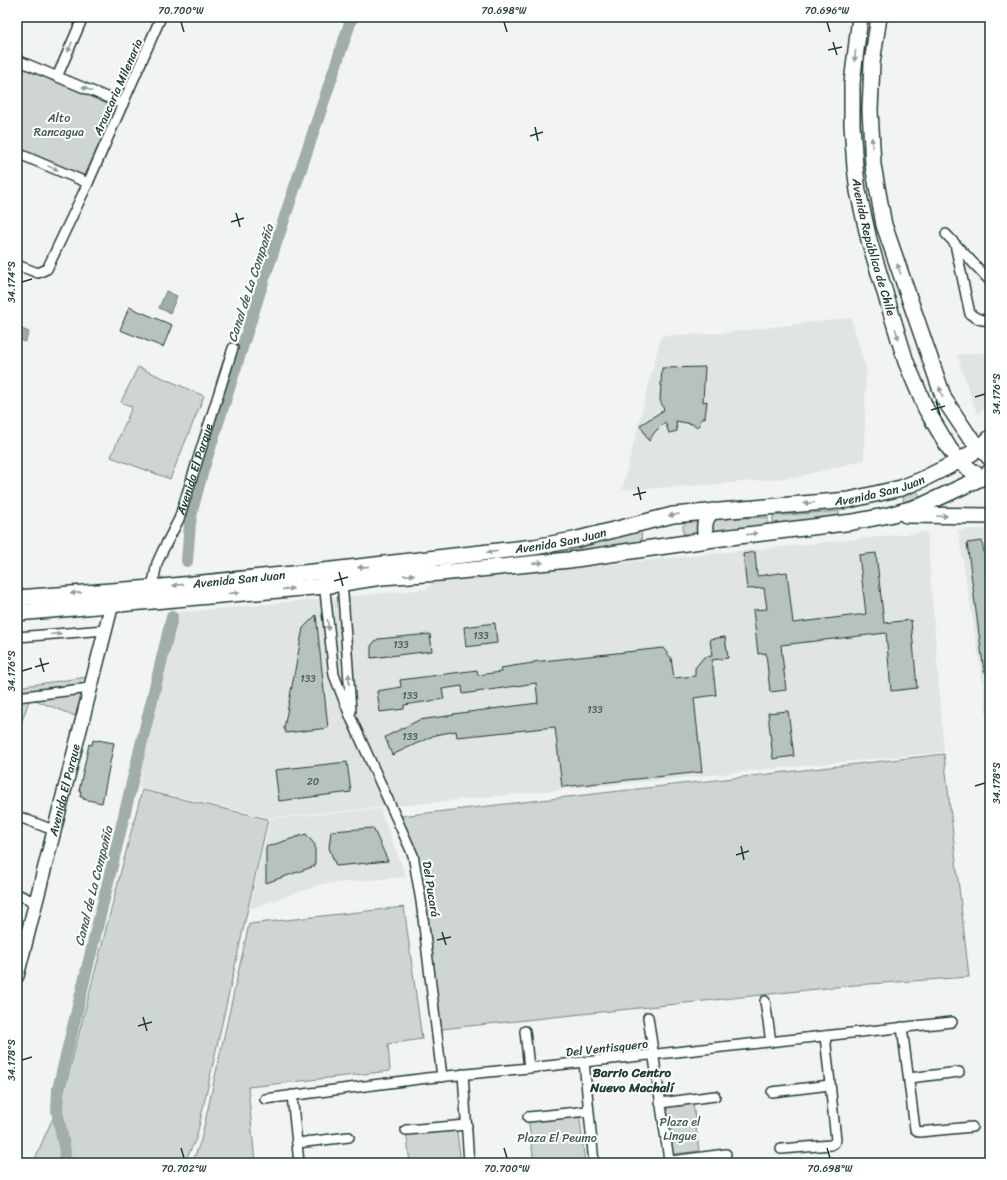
<svg xmlns="http://www.w3.org/2000/svg" width="1007" height="1180" viewBox="0 0 1007 1180" font-family="Sriracha,sans-serif">
	<style>
		.built { fill: #e0e4e3 }
		.green { fill: #ced5d3; stroke: #768984 }
		.water { fill: #a1adaa; stroke: #6d807b }
		.lines { fill: none; stroke-linecap: round; stroke-linejoin: round }
		.canal { stroke: #a1adaa; stroke-width: 12 }
		.building { fill: #b7c1bd; stroke: #1f3d34 }
		.street-casing { stroke: #1f3d34; stroke-width: 12 }
		.secondary-casing { stroke: #1f3d34; stroke-width: 16 }
		.primary-casing { stroke: #1f3d34; stroke-width: 18 }
		.street { stroke: #fff; stroke-width: 9 }
		.secondary { stroke: #fff; stroke-width: 13 }
		.primary { stroke: #fff; stroke-width: 15 }
		.oneway { fill: #8f9e9a }
		.ticks { fill: none; stroke: #1f3d34; stroke-width: 1.5 }
		.labels { text-anchor: middle; stroke-width: 4; stroke-linejoin: round; paint-order: stroke }
		.number-label { font-size: 10px; fill: #455e56 }
		.street-label { font-size: 12px; fill: #1f3d34; stroke: #fff }
		.park-label { font-size: 12px; fill: #425b54; stroke: #fff }
		.water-label { font-size: 13px; font-style: italic; fill: #465f57; stroke: #fff }
		.neighbourhood-label { font-size: 13px; font-weight: bold; fill: #1f3d34; stroke: #fff }
		.neatline { fill: none; stroke: #1f3d34; stroke-width: 1.5 }
		.ticks-label { font-size: 10px; text-anchor: middle; fill: #1f3d34 }
	</style>
	<rect width="100%" height="100%" fill="#f2f3f3"/>
	<filter id="ink" filterUnits="userSpaceOnUse"><feTurbulence type="fractalNoise" baseFrequency=".025" numOctaves="2"/><feDisplacementMap in="SourceGraphic" scale="8" xChannelSelector="R" yChannelSelector="G"/><feConvolveMatrix kernelMatrix="1 2 1 2 8 2 1 2 1" color-interpolation-filters="sRGB"/></filter>
	<g filter="url(#ink)">
		<path class="built" d="M851,318L866,369L864,460L797,477L719,484L622,490L661,336L723,333Z
			M990,352V406L977,414L957,355Z
			M976,529H990V747L982,677L958,530Z
			M927,532L944,752L272,818L139,788L148,726L157,679L174,613L427,589L433,582Z
			M380,809L406,877L322,884L249,909L270,819Z"/>
		<path class="green" d="M17,64L115,107L84,178L17,149Z
			M138,367L204,396L170,479L111,457L132,407L121,402Z
			M917,491L920,496L904,502L903,497L908,495Z
			M839,511V518L773,524V516Z
			M768,517V524L690,536L683,533V526L690,520Z
			M641,531L642,544L579,550V547Z
			M87,677L75,716L30,698L17,735V687Z
			M944,754L969,977L855,985L441,1029L417,857L401,816Z
			M142,790L268,819L196,1139L184,1163H33L63,1095Z
			M404,907L422,1039L388,1044L390,1071L248,1087L255,1163H192L201,1140L249,924Z
			M693,1103L699,1151L666,1155L661,1107Z
			M579,1111L585,1163H534L528,1117Z
			M456,1124L461,1163H410L406,1130Z"/>
		<path class="water" d="M166,291L177,296L170,313L159,308Z
			M17,327L29,332L25,342L17,338Z"/>
		<g class="lines">
			<path class="canal" d="M187,561L190,523L193,507L203,470L263,282L352,17
				M64,1163L65,1151L57,1111L58,1089L172,617"/>
		</g>
		<path class="building" d="M129,307L172,325L163,347L120,330Z
			M705,367L703,402L707,401L705,418H702L698,427L692,424L676,421L677,431L669,433L665,422L654,433L649,441L640,425L664,410L660,400L662,368Z
			M982,541L990,590V671L984,672L967,543Z
			M755,552L757,576L787,572L793,623L866,614L859,555L876,553L884,623L911,620L917,688L891,691L886,633L781,645L786,690L770,692L766,653L758,654L753,610L767,609L764,588L747,589L743,554Z
			M316,615L328,728L286,733L284,728L303,628Z
			M495,623L497,643L466,647L464,627Z
			M430,634L432,651L371,658V646L375,641L378,639Z
			M725,637L728,658L712,660L716,695L694,698L702,772L562,787L555,727L457,737L456,731L435,735L392,755L385,737L419,720L454,715L453,714L538,703L536,683L463,694L462,686L442,689L444,699L404,705V709L380,712L377,691L401,687L400,680L477,670L478,675L501,672L500,668L533,663V662L663,648L671,658L674,678L695,676V668L704,657L712,656L710,639Z
			M788,711L794,756L773,759L768,713Z
			M93,740L97,741L98,740L114,743L102,803L83,799L84,797H80L81,791H79L89,744L92,745Z
			M347,762L351,792L279,801L275,770Z
			M373,828L388,861L336,866L329,848L331,831Z
			M306,834L315,845V866L266,883V847Z"/>
		<g class="lines">
			<defs>
				<g id="street">
					<path d="M17,60L123,104"/>
					<path d="M57,77L83,17"/>
					<path d="M17,153L88,183"/>
					<path d="M946,234L990,281"/>
					<path d="M955,244L970,314C977,319 982,321 990,320"/>
					<path d="M17,265L38,273L47,269L88,183L161,17"/>
					<path d="M342,580L351,711"/>
					<path d="M324,582L334,675L351,718L413,855L421,901L442,1077"/>
					<path id="s1" d="M152,588L157,563L163,550L179,519L233,348"/>
					<path d="M17,637L105,630"/>
					<path d="M17,697L90,688"/>
					<path d="M17,816L53,830"/>
					<path d="M17,894L35,902"/>
					<path d="M765,1001L771,1042"/>
					<path d="M648,1017L669,1160L671,1161L726,1154"/>
					<path d="M902,1027L915,1129L919,1132L972,1127"/>
					<path d="M525,1031L529,1068"/>
					<path d="M584,1062L594,1163"/>
					<path d="M463,1074L469,1163"/>
					<path d="M909,1078L959,1072"/>
					<path d="M772,1092L830,1085"/>
					<path d="M292,1095L299,1163"/>
					<path d="M265,1099L427,1078L529,1068L952,1022"/>
					<path d="M660,1103L715,1096"/>
					<path d="M528,1117L588,1111"/>
					<path d="M406,1130L467,1125"/>
					<path d="M297,1143L349,1137"/>
					<path d="M781,1149L831,1145L834,1143L836,1140L825,1036"/>
				</g>
				<g id="secondary">
					<path id="s2" d="M17,976L112,604"/>
				</g>
				<g id="primary">
					<path id="s3" d="M860,17L852,83V125L855,167L858,191L869,240L906,362L926,409L949,448L959,461L981,478"/>
					<path d="M879,17L872,63L870,110L873,165L884,225L944,399L968,435L990,458"/>
					<path d="M906,515L990,516"/>
					<path d="M706,540C704,529 703,518 713,511"/>
					<path id="s4" d="M17,598L152,588L323,571L534,547L574,540L673,515L849,500L901,488L921,480L959,461L980,448L990,438"/>
					<path d="M17,613L324,586L381,577L440,573L569,560L714,539L853,522L889,515L921,506L981,478L990,472"/>
				</g>
			</defs>
			<use href="#street" class="street-casing"/>
			<use href="#secondary" class="secondary-casing"/>
			<use href="#primary" class="primary-casing"/>
			<use href="#street" class="street"/>
			<use href="#secondary" class="secondary"/>
			<use href="#primary" class="primary"/>
		</g>
		<defs><path id="oneway-solid" d="M-6-.8H1V-3.2L6.5 0L1 3.2V.8H-6Z"/></defs>
		<g class="oneway">
			<use href="#oneway-solid" transform="translate(70 47) rotate(113)"/>
			<use href="#oneway-solid" transform="translate(855 56) rotate(96)"/>
			<use href="#oneway-solid" transform="translate(87 89) rotate(-157)"/>
			<use href="#oneway-solid" transform="translate(872 143) rotate(-93)"/>
			<use href="#oneway-solid" transform="translate(53 168) rotate(23)"/>
			<use href="#oneway-solid" transform="translate(899 269) rotate(-109)"/>
			<use href="#oneway-solid" transform="translate(897 334) rotate(72)"/>
			<use href="#oneway-solid" transform="translate(941 392) rotate(-109)"/>
			<use href="#oneway-solid" transform="translate(809 503) rotate(175)"/>
			<use href="#oneway-solid" transform="translate(674 515) rotate(170)"/>
			<use href="#oneway-solid" transform="translate(942 516)"/>
			<use href="#oneway-solid" transform="translate(752 534) rotate(-7)"/>
			<use href="#oneway-solid" transform="translate(492 552) rotate(173)"/>
			<use href="#oneway-solid" transform="translate(538 563) rotate(-5)"/>
			<use href="#oneway-solid" transform="translate(363 567) rotate(174)"/>
			<use href="#oneway-solid" transform="translate(409 575) rotate(-4)"/>
			<use href="#oneway-solid" transform="translate(178 585) rotate(174)"/>
			<use href="#oneway-solid" transform="translate(288 589) rotate(-4)"/>
			<use href="#oneway-solid" transform="translate(76 593) rotate(176)"/>
			<use href="#oneway-solid" transform="translate(234 593) rotate(-5)"/>
			<use href="#oneway-solid" transform="translate(328 625) rotate(84)"/>
			<use href="#oneway-solid" transform="translate(56 634) rotate(-5)"/>
			<use href="#oneway-solid" transform="translate(349 679) rotate(-93)"/>
		</g>
	</g>
	<path class="ticks" d="M181,22L184,32M504,22L507,32M827,22L830,32M833,42L837,55M828,50L842,47M535,127L538,141M530,136L543,132M236,213L240,227M231,222L244,218M22,282L32,279M975,397L985,394M936,401L940,415M931,410L945,406M638,487L641,500M633,495L646,492M339,572L343,586M334,581L348,577M40,658L44,672M35,667L49,663M22,671L32,668M975,786L985,783M741,846L744,860M736,855L749,851M442,932L446,945M437,940L451,937M143,1017L147,1031M138,1026L152,1022M22,1060L32,1057M181,1148L184,1158M504,1148L507,1158M827,1148L830,1158"/>
	<g class="labels">
		<g class="number-label">
			<text x="481" y="639">133</text>
			<text x="401" y="648">133</text>
			<text x="308" y="682">133</text>
			<text x="410" y="699">133</text>
			<text x="595" y="713">133</text>
			<text x="410" y="740">133</text>
			<text x="313" y="785">20</text>
		</g>
		<g class="street-label">
			<text transform="translate(118 87) rotate(-66)" y="4">Araucaria Milenaria</text>
			<text dy="4" stroke="none"><textPath href="#s3" startOffset="233">Avenida República de Chile</textPath></text>
			<text dy="4" stroke="none"><textPath href="#s1" startOffset="127">Avenida El Parque</textPath></text>
			<text dy="4" stroke="none"><textPath href="#s4" startOffset="871">Avenida San Juan</textPath></text>
			<text dy="4" stroke="none"><textPath href="#s4" startOffset="547">Avenida San Juan</textPath></text>
			<text dy="4" stroke="none"><textPath href="#s4" startOffset="223">Avenida San Juan</textPath></text>
			<text dy="4" stroke="none"><textPath href="#s2" startOffset="192">Avenida El Parque</textPath></text>
			<text transform="translate(431 889) rotate(81)" y="4">Del Pucará</text>
			<text transform="translate(607 1048) rotate(-6)" y="4">Del Ventisquero</text>
		</g>
		<g class="park-label">
			<text x="59" y="122">Alto<tspan x="59" dy="14">Rancagua</tspan></text>
			<text x="680" y="1126">Plaza el<tspan x="680" dy="14">Lingue</tspan></text>
			<text x="557" y="1142">Plaza El Peumo</text>
		</g>
		<g class="water-label">
			<text transform="translate(250 283) rotate(-72)" y="5">Canal de La Compañía</text>
			<text transform="translate(93 886) rotate(-76)" y="5">Canal de La Compañía</text>
		</g>
		<g class="neighbourhood-label">
			<text x="632" y="1077">Barrio Centro<tspan x="632" dy="15">Nuevo Machalí</tspan></text>
		</g>
	</g>
	<rect width="1007" height="1180" fill="none" stroke="#fff" stroke-width="44"/>
	<rect x="22" y="22" width="963" height="1136" class="neatline"/>
	<g class="ticks-label">
		<text x="181" y="14">70.700°W</text>
		<text x="504" y="14">70.698°W</text>
		<text x="827" y="14">70.696°W</text>
		<text transform="translate(11 282) rotate(-90)" y="4">34.174°S</text>
		<text transform="translate(996 394) rotate(-90)" y="4">34.176°S</text>
		<text transform="translate(11 671) rotate(-90)" y="4">34.176°S</text>
		<text transform="translate(996 783) rotate(-90)" y="4">34.178°S</text>
		<text transform="translate(11 1060) rotate(-90)" y="4">34.178°S</text>
		<text x="184" y="1172">70.702°W</text>
		<text x="507" y="1172">70.700°W</text>
		<text x="830" y="1172">70.698°W</text>
	</g>
</svg>
